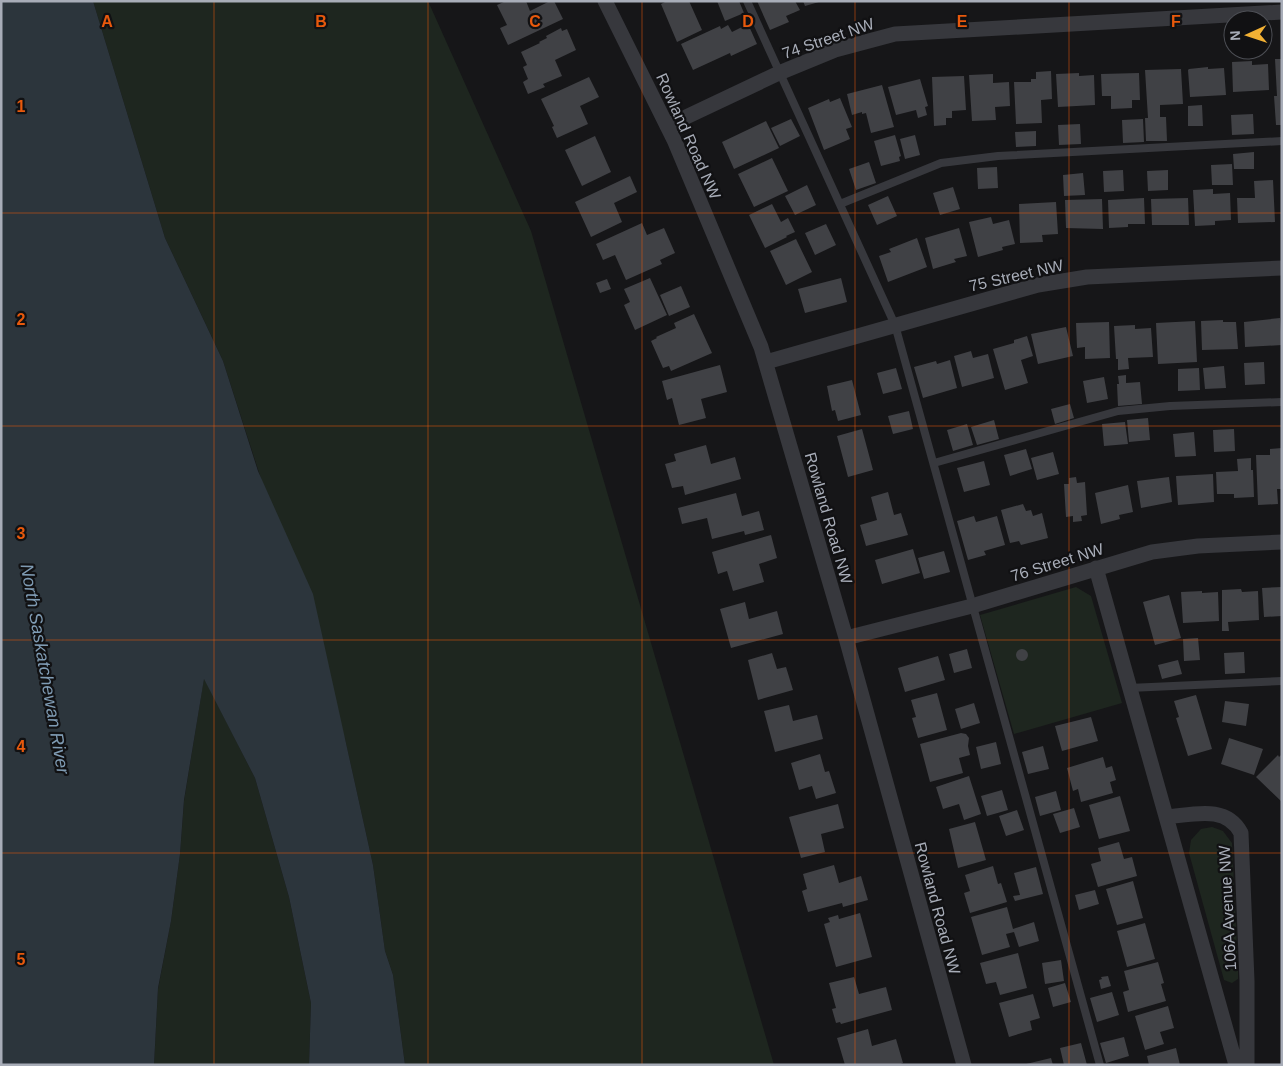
<svg xmlns="http://www.w3.org/2000/svg" width="1283" height="1066" viewBox="0 0 1283 1066" font-family="Arial,sans-serif">
	<style>
		.green { fill: #1e261f }
		.water { fill: #2c353c }
		.building { fill: #404145 }
		.lines { fill: none; stroke-linecap: round; stroke-linejoin: round }
		.lane { stroke: #37383d; stroke-width: 8 }
		.street { stroke: #37383d; stroke-width: 15 }
		.grid { fill: none; stroke: #e8590c; stroke-width: 1; stroke-opacity: 0.55 }
		.labels { text-anchor: middle; stroke-width: 4.5; stroke-linejoin: round; paint-order: stroke }
		.street-label { font-size: 16px; fill: #a8adb8; stroke: #111113 }
		.water-label { font-size: 18px; font-style: italic; fill: #7f9bb3; stroke: #111113 }
		.grid-label { font-size: 16px; text-anchor: middle; font-weight: bold; fill: #e8590c; stroke: #111113; stroke-width: 4.5; stroke-linejoin: round; paint-order: stroke }
	</style>
	<rect width="100%" height="100%" fill="#161618"/>
	<path class="green" d="M93,1H428L531,231L774,1065H405L393,975L385,951L373,865L345,739L223,361L165,238Z
		M1076,587L1091,596L1122,703L1014,734L980,615Z
		M204,678L255,778L289,897L311,1003L309,1065H154L158,989L171,921L180,854L184,801Z
		M1212,827L1223,831L1232,843L1238,969V979L1232,983L1224,980L1189,853L1191,840L1201,829Z"/>
	<path class="water" d="M1,1H93L165,238L223,361L258,471L313,594L373,865L385,951L393,975L405,1065H309L311,1003L289,897L255,778L204,679L184,800L180,854L171,921L158,988L154,1065H1Z"/>
	<path class="building" d="M506,1H526L530,11L550,1H554L563,19L508,45L500,28L507,25L497,5Z
		M667,1H689L702,30L677,42L661,4Z
		M717,1H739L744,13L725,21Z
		M757,1H795L800,10L786,16L789,22L770,30Z
		M803,1H819V2L805,6Z
		M748,24L757,44L731,56L730,53L693,70L681,44L720,26L721,29L728,25L732,32Z
		M561,28L562,31L567,29L576,50L555,60L562,76L543,84L545,87L528,94L523,82L528,79L523,67L527,65L521,52L540,43L539,42L547,38L546,36Z
		M1275,59H1282V125H1276L1274,96H1277Z
		M1252,61V65L1268,64L1269,90L1233,92L1232,62Z
		M1208,67V69L1224,68L1226,95L1190,97L1188,70L1189,69Z
		M1181,69L1183,104L1160,105V117H1166L1167,141H1146L1145,118H1148L1145,70Z
		M1051,71L1052,99L1041,100L1042,123L1016,124L1014,82H1031V79H1036V72Z
		M1079,73V76L1094,75L1095,105L1058,107L1056,74Z
		M1139,73L1140,100H1132V108L1111,109V96H1102L1101,74Z
		M993,74V83L1009,82L1010,106L995,107L996,120L972,121L969,75Z
		M964,76L966,110L952,111V118H946V125L934,126L932,77Z
		M589,77L599,97L580,106L588,124L557,138L552,127L554,126L541,99Z
		M920,79L928,106L925,107L927,115L918,118L916,110L896,115L888,87Z
		M882,85L894,127L871,133L866,113L862,114V112L852,115L847,94Z
		M840,98L852,127L846,129L850,139L824,150L808,108L829,99L830,102Z
		M1202,105L1203,126H1188V106Z
		M1253,114L1254,134L1232,135L1231,115Z
		M791,119L800,136L780,146L771,128Z
		M1143,119L1144,142L1123,143L1122,120Z
		M766,121L779,148L734,169L722,142Z
		M1080,124L1081,144L1059,145L1058,125Z
		M1036,131V146L1016,147L1015,132Z
		M895,135L901,156L899,157L900,161L881,166L874,141Z
		M915,135L920,155L905,159L900,139Z
		M595,136L611,172L582,186L565,150Z
		M1254,152V169H1234L1233,154Z
		M772,158L788,191L754,207L738,174Z
		M869,162L876,183L856,190L849,169Z
		M1232,164L1233,185H1212L1211,165Z
		M997,167L998,188L978,189L977,168Z
		M1123,170L1124,191L1104,192L1103,171Z
		M1168,170V190L1148,191L1147,171Z
		M1083,173L1085,195L1064,196L1063,175Z
		M630,176L637,192L614,203L622,222L591,237L575,202Z
		M1273,180L1275,222L1238,223L1237,198H1255L1254,181Z
		M807,185L816,205L795,215L785,196Z
		M953,187L960,209L940,215L933,193Z
		M1213,189V194L1230,193L1231,220L1215,221V225L1195,226L1193,190Z
		M888,196L897,216L877,225L868,205Z
		M1144,198L1145,224H1128V227L1109,228L1108,200Z
		M1188,198L1189,225H1152L1151,199Z
		M1102,199L1103,229L1066,228L1065,200Z
		M1056,202L1058,234L1042,235L1043,242L1020,243L1019,204Z
		M772,204L781,222L788,218L795,232L786,236L787,237L765,248L749,215Z
		M991,217L993,224L1009,220L1015,244L1002,247L1003,250L978,257L969,222Z
		M642,223L647,235L664,228L675,253L660,260L662,264L626,280L615,255L603,260L596,244Z
		M826,224L836,245L815,255L805,233Z
		M959,228L967,256L954,259L956,262L933,269L925,238Z
		M917,238L927,267L888,282L879,256L891,252L889,249Z
		M796,239L812,272L786,285L770,251Z
		M650,278L667,315L635,330L624,305L630,302L624,289Z
		M841,278L847,302L805,313L798,289Z
		M607,279L611,289L600,293L596,283Z
		M681,286L690,307L669,316L660,295Z
		M694,314L712,353L671,371L669,366L663,368L651,341L657,338L656,337L676,328L674,323Z
		M1280,318L1282,345L1245,347L1244,322Z
		M1223,320V322H1236L1238,349L1202,350L1201,321Z
		M1195,321L1197,362L1158,364L1156,323Z
		M1109,322L1110,358L1085,359V347L1077,348L1076,323Z
		M1135,325V329L1151,328L1153,357L1128,358L1129,369L1118,370V359H1116L1114,326Z
		M1066,327L1073,356L1038,364L1031,334Z
		M1027,336L1033,356L1021,360L1028,383L1005,390L993,349L1014,343V340Z
		M971,351L973,358L988,354L994,378L962,387L954,356Z
		M950,360L957,388L923,398L914,367L936,361L937,364Z
		M1264,362L1265,384L1245,385L1244,363Z
		M720,365L727,392L701,399L706,418L679,425L672,398L667,400L662,381Z
		M1224,366L1226,388L1205,389L1203,368Z
		M896,368L902,389L883,394L877,373Z
		M1199,368L1200,390L1178,391V369Z
		M1126,375V383L1140,382L1142,404L1118,406L1117,384H1119L1118,376Z
		M1104,377L1108,399L1087,403L1083,381Z
		M852,380L861,415L838,421L835,410L832,411L827,386Z
		M1070,404L1074,418L1055,424L1051,409Z
		M909,411L913,429L893,434L888,416Z
		M1148,418L1150,440L1129,442L1127,420Z
		M994,420L999,439L977,445L971,427Z
		M1125,422L1128,444L1104,446L1102,424Z
		M967,424L973,445L953,451L947,430Z
		M862,429L873,470L848,477L837,436Z
		M1234,429L1235,451L1214,452L1213,430Z
		M1194,432L1196,456L1175,457L1173,434Z
		M706,445L711,464L735,457L741,479L685,495L683,486L672,488L665,464L676,461L674,454Z
		M1282,448V489H1277L1278,504L1258,505L1256,455H1270V449Z
		M1026,449L1032,469L1010,476L1004,455Z
		M1053,452L1059,474L1037,480L1031,458Z
		M1251,458V470H1253L1254,497L1234,498V494H1217L1216,472L1238,471L1237,459Z
		M984,461L990,485L964,492L957,468Z
		M1213,474L1214,502L1178,505L1176,476Z
		M1076,477L1077,483L1085,482L1087,515L1081,516L1082,521L1073,522V516L1066,517L1064,484H1069V478Z
		M1169,477L1172,502L1141,508L1137,481Z
		M1128,485L1133,512L1119,515L1120,519L1101,524L1095,493Z
		M888,492L894,515L901,513L908,535L866,546L860,525L877,520L871,497Z
		M736,493L742,516L759,511L764,530L745,535L744,531L712,539L707,518L682,524L678,508Z
		M1023,504L1026,511L1031,510L1033,516L1042,513L1048,538L1021,545L1019,541L1010,543L1001,510Z
		M974,516L976,522L997,516L1005,545L984,551L986,555L968,560L957,521Z
		M771,535L777,558L759,564L764,582L733,591L727,571L718,574L712,552Z
		M913,549L920,573L882,584L875,560Z
		M944,551L950,572L924,579L918,558Z
		M1282,587V616L1264,617L1262,588Z
		M1241,589L1242,592L1258,591L1259,620L1228,622L1229,631H1222V590Z
		M1202,591V593L1218,592L1219,621L1183,623L1181,592Z
		M1169,595L1181,638L1155,645L1143,602Z
		M745,602L749,619L777,611L783,634L731,648L720,609Z
		M1198,638L1200,660L1184,661L1183,639Z
		M1016 655a6 6 0 1 1 12 0a6 6 0 1 1-12 0Z
		M967,649L972,668L954,673L949,654Z
		M1244,652L1245,673L1225,674L1224,653Z
		M772,653L777,669L786,667L793,690L758,700L748,660Z
		M938,656L945,680L905,692L898,668Z
		M1178,660L1182,674L1162,679L1158,665Z
		M937,693L947,730L918,738L912,718L916,717L911,700Z
		M1196,695L1212,749L1188,756L1176,718L1179,717L1174,701Z
		M1225,701L1249,704L1246,726L1222,722Z
		M974,703L980,723L961,729L955,709Z
		M789,705L793,721L817,715L823,739L775,752L764,711Z
		M1091,717L1098,741L1062,751L1055,726Z
		M961,733L966,734L969,738L968,746L970,755L959,758L963,773L930,782L920,744Z
		M1229,738L1263,749L1254,775L1221,764Z
		M996,742L1001,764L981,769L976,747Z
		M1043,746L1049,769L1028,774L1022,752Z
		M820,754L825,772L829,771L836,793L816,799L812,786L799,790L791,763Z
		M1282,754V802L1256,777L1278,755L1279,757Z
		M1103,757L1106,768L1112,766L1116,780L1110,782L1113,793L1081,802L1078,789L1073,791L1067,768Z
		M969,776L981,814L964,820L959,804L943,809L936,787Z
		M1002,790L1008,810L987,816L981,796Z
		M1056,791L1061,810L1040,816L1035,797Z
		M1120,796L1130,831L1099,839L1089,805Z
		M838,804L844,828L821,834L825,852L801,858L789,817Z
		M1074,808L1080,827L1060,833L1053,814Z
		M1017,810L1024,830L1006,836L999,816Z
		M975,822L986,860L958,868L949,829Z
		M1119,842L1124,859L1132,857L1137,876L1098,887L1091,864L1101,861L1098,848Z
		M834,865L839,883L861,876L868,900L843,907L842,903L808,912L802,891L807,889L803,874Z
		M993,866L998,884L1001,883L1007,902L970,913L964,893L970,891L965,875Z
		M1036,867L1043,894L1015,901L1013,896L1020,895L1014,873Z
		M1133,881L1143,918L1117,925L1106,889Z
		M1095,890L1099,904L1079,910L1075,895Z
		M1007,907L1013,929L1034,922L1039,941L1019,947L1014,932L1006,934L1010,947L982,955L971,917Z
		M860,913L872,957L836,967L824,924L830,922L828,918L838,915L839,919Z
		M1145,923L1155,959L1127,967L1117,931Z
		M1018,953L1027,988L1000,995L996,982L986,984L980,963Z
		M1061,960L1064,981L1045,984L1042,963Z
		M1158,962L1164,983L1161,984L1166,1001L1128,1012L1123,992L1129,990L1124,971Z
		M1108,976L1111,986L1101,989L1099,980L1102,979L1101,977Z
		M854,977L859,994L886,987L892,1010L841,1024L840,1022L836,1023L832,1009L836,1008L829,983Z
		M1065,983L1071,1002L1053,1007L1048,988Z
		M1112,992L1119,1015L1097,1022L1090,998Z
		M1033,994L1040,1018L1030,1021L1032,1030L1009,1037L999,1003Z
		M1168,1006L1174,1028L1160,1032L1164,1044L1145,1050L1135,1016Z
		M868,1029L872,1046L896,1039L903,1063L898,1065H845L837,1038Z
		M1124,1037L1129,1056L1106,1063L1100,1043Z
		M1081,1043L1087,1065H1064L1060,1048Z
		M1176,1048L1180,1065H1149L1147,1056Z
		M1051,1058L1053,1065H1026V1064Z"/>
	<g class="lines">
		<path class="lane" d="M747,1L895,325L1100,1065
			M840,204L941,163L998,156L1282,141
			M934,463L1118,411L1170,406L1282,402
			M1129,688L1282,681"/>
		<path class="street" d="M605,1L675,142L761,347L846,638L964,1065
			M667,126L779,73L835,50L895,34L1282,12
			M766,362L1038,285L1087,277L1282,268
			M1096,568L1236,1065
			M846,638L972,606L1152,552L1198,546L1282,542
			M1166,817C1192,815 1226,804 1241,833L1247,981V1065"/>
	</g>
	<path class="grid" d="M214,1V1065M428,1V1065M642,1V1065M855,1V1065M1069,1V1065M1,213H1282M1,426H1282M1,640H1282M1,853H1282"/>
	<g class="labels">
		<g class="street-label">
			<text transform="translate(828 38) rotate(-19)" y="6">74 Street NW</text>
			<text transform="translate(689 136) rotate(66)" y="6">Rowland Road NW</text>
			<text transform="translate(1016 275) rotate(-13)" y="6">75 Street NW</text>
			<text transform="translate(829 518) rotate(74)" y="6">Rowland Road NW</text>
			<text transform="translate(1057 562) rotate(-17)" y="6">76 Street NW</text>
			<text transform="translate(938 908) rotate(75)" y="6">Rowland Road NW</text>
			<text transform="translate(1227 908) rotate(-93)" y="6">106A Avenue NW</text>
		</g>
		<g class="water-label">
			<text transform="translate(45 669) rotate(80)" y="6">North Saskatchewan River</text>
		</g>
	</g>
	<g class="grid-label">
		<text x="107" y="27">A</text>
		<text x="321" y="27">B</text>
		<text x="535" y="27">C</text>
		<text x="748" y="27">D</text>
		<text x="962" y="27">E</text>
		<text x="1176" y="27">F</text>
		<text x="21" y="112">1</text>
		<text x="21" y="325">2</text>
		<text x="21" y="539">3</text>
		<text x="21" y="752">4</text>
		<text x="21" y="965">5</text>
	</g>
	<rect width="1283" height="1066" fill="none" stroke="#a8adb8" stroke-width="5"/>
	<g transform="translate(1248 35) rotate(267)"><circle r="24" fill="#111113" stroke="#4d4f55"/>
	<path d="M0-4L9 19L0 12L-9 19Z" fill="#f2b134"/>
	<text y="-8" font-size="14" font-weight="bold" text-anchor="middle" fill="#a8adb8">N</text>
	</g>
</svg>
